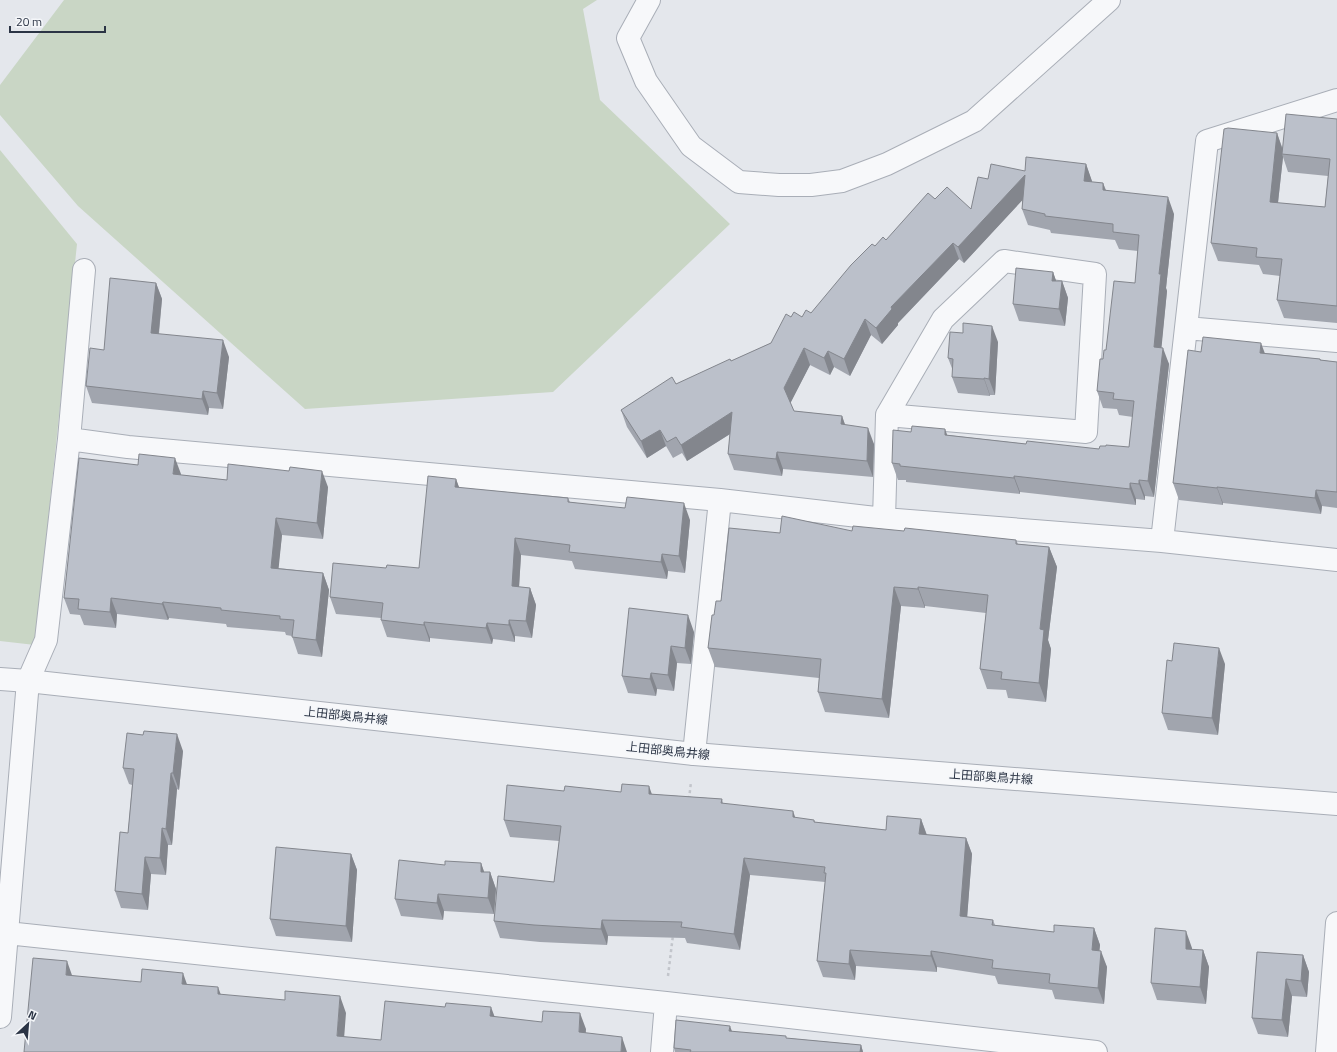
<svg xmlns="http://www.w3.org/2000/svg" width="1337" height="1052" viewBox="0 0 1337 1052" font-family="'Titillium Web','Noto Sans JP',sans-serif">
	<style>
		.green { fill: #c9d6c5 }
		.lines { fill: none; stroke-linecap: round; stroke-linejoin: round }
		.minor-casing { stroke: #a9aeb7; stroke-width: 24 }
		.tertiary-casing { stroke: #a9aeb7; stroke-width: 24 }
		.path { stroke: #c2c5cb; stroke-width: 2.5; stroke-dasharray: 3 3; stroke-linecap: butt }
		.minor { stroke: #f7f8fa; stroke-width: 22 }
		.tertiary { stroke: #f7f8fa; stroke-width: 22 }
		.wall { fill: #a1a5ae; fill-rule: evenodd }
		.shaded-wall { fill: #83868d }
		.building { fill: #bbc0ca; stroke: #83868d }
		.labels { text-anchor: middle; stroke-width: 3; stroke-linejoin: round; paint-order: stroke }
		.street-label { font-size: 12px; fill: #2b3445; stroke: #f4f6f9 }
	</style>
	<rect width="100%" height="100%" fill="#e4e7ec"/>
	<path class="green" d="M64,0H597L583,9L600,100L730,224L553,392L305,409L78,206L0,115V85Z
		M0,150L77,244L35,645L0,641Z"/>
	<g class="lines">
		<defs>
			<path id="minor" d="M649,0L628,38L646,81L691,146L739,182L779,185H811L842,181L887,164L974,121L1109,0
				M1186,328L1337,341
				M69,439L84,270
				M884,519L887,415L943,319L1004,261L1095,274L1086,432L887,415
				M1162,541L1207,141L1337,100
				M694,754L720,500
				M7,933L666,1003L1096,1052
				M0,1017L28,681L46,640L69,439L128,447L720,500L884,519L1162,541L1337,560
				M662,1052L666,1003"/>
			<path id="tertiary" d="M0,679L28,681L694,754L1337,804
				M1327,1052L1337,923"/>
		</defs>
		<use href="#minor" class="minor-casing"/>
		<use href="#tertiary" class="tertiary-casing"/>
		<path class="path" d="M689,799L691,782
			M668,976L673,935"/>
		<use href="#minor" class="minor"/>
		<use href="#tertiary" class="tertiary"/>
	</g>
	<path class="wall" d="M1337,119V323L1284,318L1277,300L1280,276L1263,274L1259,265L1218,261L1211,243L1277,133L1282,147ZM1283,157L1288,172L1328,176L1325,207L1278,203Z
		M1086,164L1092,182L1103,183L1106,190L1174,214L1166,288L1167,291L1161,348L1169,364L1154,497L1145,496V500L1136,499V505L1020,492V494L906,482V480H898L892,463L948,435L1026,444L1099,449L1129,447L1133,417L1119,415L1117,409L1103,408L1097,391L1103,359L1106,350L1135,283L1138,251L1119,249L1115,240L1051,233L1050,230L1028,225L1022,209V200L964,263L959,259L898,323V325L882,344L871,335L850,376L834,367L830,375L810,365L790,403L794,411L842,416L845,425L874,444L873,477L783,469L782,476L734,470L728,454L730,434L687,461L682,453L673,458L666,446L647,458L627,427L621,410L676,384L731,361L771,343L791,317H802L811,313L875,246L886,240L935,199L971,209L988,179L1025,171Z
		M1053,272L1056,281H1062L1068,298L1065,326L1019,321L1013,304Z
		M156,283L162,299L159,334L229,357L223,409L209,408L208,415L92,403L86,386L104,350Z
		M998,342L995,395H990V396L958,393L952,377L953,371L948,358Z
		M1201,352L1265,353L1320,359L1321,360L1337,362V508L1322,506L1321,514L1223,503V505L1179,500L1173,483Z
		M181,474V475L227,480L328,487L323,539L282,535L278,568L323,573L329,590L322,657L298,654L292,636L286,635L285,632L227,627L226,624L169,618L168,620L117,614L116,628L84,625L80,615L70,614L64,598Z
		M456,479L459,488L568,498L570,502L690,520L685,573L668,571L667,579L575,569L572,561L521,555L519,587L530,588L536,605L532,638L515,636V642L493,639L492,644L430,638V642L387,637L381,620V618L336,614L330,597L386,568H419Z
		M852,531H904L1016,540L1018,544L1049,547L1057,567L1048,640L1051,649L1046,702L1008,698L1006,690L987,689L980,669L986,613L925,606V608L901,606L889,718L825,712L818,692L819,678L715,667L708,648L714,615L721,601L780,533Z
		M694,632L691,664L677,663L674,691L657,689L656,696L628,693L622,676Z
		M1225,664L1218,735L1168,730L1162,713Z
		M183,751L179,790L177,789L172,845H168L166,875L151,874L148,910L121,908L115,891L128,833L132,785L129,784L123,768Z
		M564,791L621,792L722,799L723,803L796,818L814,820L815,822L886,830L921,819L927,835L966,838L972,854L967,917L993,920L995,925L1054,932L1094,928L1100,945L1099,951L1107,967L1104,1004L1055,999L1052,990L998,984L995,976L937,967V972L856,966L855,980L823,977L817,961L825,882L750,875L740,950L687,943L685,938L608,936L607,945L540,942L500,938L494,921L554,882L559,841L510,837L504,820Z
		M351,854L357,870L352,942L276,936L270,919Z
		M481,863L484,872H490L496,889L494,914L444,911L443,920L401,916L395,899L445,865Z
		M1192,948V950H1203L1209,967L1206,1004L1157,1000L1151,983Z
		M1303,955L1309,972L1307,997L1292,996L1288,1037L1258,1034L1252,1018Z
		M732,1032L787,1038L861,1045L863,1052H675L674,1048Z"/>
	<path class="shaded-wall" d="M1277,133L1283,151L1282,154L1283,157L1276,220L1270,202Z
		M1086,164L1092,181L1090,197L1084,181Z
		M1025,175L1031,191L964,263L958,247Z
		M1103,183L1109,200L1103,190Z
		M1168,197L1174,214L1166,288L1167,291L1160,363L1154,347L1159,274Z
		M953,243L959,259L898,323V325L882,344L876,328L891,307Z
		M1053,272L1059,289L1052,281Z
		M1062,281L1068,298L1065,326L1059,309Z
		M156,283L162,299L157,350L151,333Z
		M865,319L871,335L850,376L844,359Z
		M992,326L998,342L995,395L989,379Z
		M223,340L229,357L223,409L217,393Z
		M1261,343L1267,359L1260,353Z
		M804,348L810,365L790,404L784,388Z
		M1163,348L1169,364L1154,497L1148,481Z
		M828,351L834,367L830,375L824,358Z
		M984,378L990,395V396L984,379Z
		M203,391L209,408L208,415L202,399Z
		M732,412L738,429L687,461L681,445Z
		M842,416L848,433L841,424Z
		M868,428L874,444L873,477L867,461Z
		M945,429L951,445L945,435Z
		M660,430L666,446L647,458L641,441Z
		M777,452L783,469L782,476L776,459Z
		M175,458L181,474L179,491L173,474Z
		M322,471L328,487L323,539L317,523Z
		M1014,476L1020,492V494L1014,478Z
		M456,479L462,495L455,487Z
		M1139,480L1145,496V500L1139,484Z
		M1130,483L1136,499V505L1130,489Z
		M1217,487L1223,503V505L1217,488Z
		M1316,490L1322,506L1321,514L1315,498Z
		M684,503L690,520L685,573L679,556Z
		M276,518L282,535L277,584L271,568Z
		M515,538L521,555L518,603L512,586Z
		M1049,547L1057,567L1048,640L1051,649L1046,702L1039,683L1040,629Z
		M662,554L668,571L667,579L661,562Z
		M323,573L329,590L322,657L316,640Z
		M894,587L901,606L889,718L882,699Z
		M918,587L925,606V608L918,589Z
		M530,588L536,605L532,638L526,621Z
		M111,598L117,614L116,628L110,612Z
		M163,602L169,618L168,620L162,604Z
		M688,615L694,632L691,664L685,648Z
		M509,620L515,636V642L509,625Z
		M424,622L430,638V642L424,625Z
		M487,623L493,639L492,644L486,628Z
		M671,646L677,663L674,691L668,675Z
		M1219,648L1225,664L1218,735L1212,718Z
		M651,673L657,689L656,696L650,679Z
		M177,734L183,751L179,790L173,773Z
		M171,773L177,789L172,845L166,829Z
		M649,786L655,803L649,794Z
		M793,811L799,828L793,817Z
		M921,819L927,836L919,834Z
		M162,828L168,845L166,875L160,858Z
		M966,838L972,854L966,932L960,916Z
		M351,854L357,870L352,942L346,926Z
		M145,857L151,874L148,910L142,894Z
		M744,858L750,875L740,950L734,934Z
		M481,863L487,880L481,872Z
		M490,872L496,889L494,914L488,898Z
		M438,894L444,911L443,920L437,903Z
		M602,920L608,936L607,945L601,929Z
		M1094,928L1100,945L1098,966L1092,950Z
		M1186,931L1192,948V965L1186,949Z
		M850,950L856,966L855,980L849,964Z
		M1203,950L1209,967L1206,1004L1200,987Z
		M931,951L937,967V972L931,956Z
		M1101,951L1107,967L1104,1004L1098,988Z
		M1303,955L1309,972L1307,997L1301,981Z
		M67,961L73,978L66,975Z
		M183,973L189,990L182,984Z
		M1286,979L1292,996L1288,1037L1282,1020Z
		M218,987L224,1003L218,994Z
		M340,996L346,1013L343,1052L337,1036Z
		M491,1007L497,1023L490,1016Z
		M580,1013L586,1029L585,1049L579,1032Z
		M730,1026L736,1042L729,1031Z
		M622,1037L627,1052H621Z
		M861,1045L863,1052H860Z"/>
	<path class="building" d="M1286,114L1337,119V306L1277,300L1282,259L1256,257L1257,248L1211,243L1224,129L1228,128L1277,133L1270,202L1325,207L1330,159L1282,154Z
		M1026,157L1086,164L1084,181L1103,183V190L1168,197L1159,274H1161L1154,347L1163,348L1148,481L1139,480V484L1130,483V489L1014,476V478L900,466V464L892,463L893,430L911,432L912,426L945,429V435L1026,444L1027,441L1099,449L1100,446H1106V445L1129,447L1134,401L1113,399L1114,393L1097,391L1100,359H1103L1104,350H1106L1114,281L1135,283L1139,235L1113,232V224L1045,216V214L1022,209L1025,175L958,247L953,243L891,307L892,309L876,328L865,319L844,359L828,351L824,358L804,348L784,388L794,411L842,416L841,424L868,428L867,461L777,452L776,459L728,454L732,412L681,445L676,437L667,442L660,430L641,441L621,410L672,377L676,384L730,359L731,361L771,343L786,314L791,317L794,312L802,317L806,310L811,313L851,265L872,244L875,246L883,237L886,240L928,193L935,199L947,187L971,209L978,177L988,179L991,164L1025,171Z
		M1016,268L1053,272L1052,281H1062L1059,309L1013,304Z
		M110,278L156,283L151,333L223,340L217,393L203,391L202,399L86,386L90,348L104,350Z
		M963,323L992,326L989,379L984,378V379L952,377L953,359L948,358L950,332L963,333Z
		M1203,337L1261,343L1260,353L1320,359V360L1337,362V492L1316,490L1315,498L1217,487V488L1173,483L1188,350L1201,352Z
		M139,454L175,458L173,474L227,480L228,464L289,471L290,467L322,471L317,523L276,518L271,568L323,573L316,640L292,637L294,620L280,619V616L221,610V608L163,602L162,604L111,598L110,612L78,609L79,599L64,598L79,458L138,465Z
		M428,476L456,479L455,487L568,498V502L625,508L627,497L684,503L679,556L662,554L661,562L569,552L570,545L515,538L512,586L530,588L526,621L509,620V625L487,623L486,628L424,622V625L381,620L383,603L330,597L333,563L386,568L387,565L419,568Z
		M782,516L852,531L853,526L904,531L905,528L1016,540V544L1049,547L1040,629L1044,630L1039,683L1001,679L1002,672L980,669L988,595L918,587V589L894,587L882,699L818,692L821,659L708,648L712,615H714L716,601H721L729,528L780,533Z
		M629,608L688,615L685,648L671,646L668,675L651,673L650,679L622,676Z
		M1174,643L1219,648L1212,718L1162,713L1167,660L1172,661Z
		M144,731L177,734L173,773H171L166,829L162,828L160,858L145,857L142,894L115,891L120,832L128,833L134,769L123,768L127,733L143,735Z
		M622,784L649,786V794L722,799L721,803L793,811V817L814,820V822L886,830L887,816L921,819L919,834L966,838L960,916L993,920L992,925L1054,932V925L1094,928L1092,950L1101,951L1098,988L1049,983L1050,974L992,968L993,960L931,951V956L850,950L849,964L817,961L826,873H824L825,867L744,858L734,934L681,927L682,922L602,920L601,929L534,925L494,921L498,876L554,882L561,826L504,820L507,785L564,791L565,786L621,792Z
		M276,847L351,854L346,926L270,919Z
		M399,860L445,865V861L481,863V872H490L488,898L438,894L437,903L395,899Z
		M1155,928L1186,931V949L1203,950L1200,987L1151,983Z
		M1257,952L1303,955L1301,981L1286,979L1282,1020L1252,1018Z
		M33,958L67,961L66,975L141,982L142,969L183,973L182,984L218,987V994L285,1000V991L340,996L337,1036L381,1040L385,1001L445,1007L446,1003L491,1007L490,1016L542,1022L543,1011L580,1013L579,1032L622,1037L621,1052H24Z
		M676,1020L730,1026L729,1031L786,1036V1038L861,1045L860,1052H690L691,1050L674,1048Z"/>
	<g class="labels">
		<g class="street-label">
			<text transform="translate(346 716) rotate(6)" y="4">上田部奥鳥井線</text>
			<text transform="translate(668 751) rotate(6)" y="4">上田部奥鳥井線</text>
			<text transform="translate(991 777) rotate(4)" y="4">上田部奥鳥井線</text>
		</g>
	</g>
	<g transform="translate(28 1024) rotate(26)" stroke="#f4f6f9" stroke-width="3" paint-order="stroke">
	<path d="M0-3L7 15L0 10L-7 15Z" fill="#2b3445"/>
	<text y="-6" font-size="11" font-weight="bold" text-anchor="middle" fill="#2b3445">N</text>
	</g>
	<path d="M10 26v6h95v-6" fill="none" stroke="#2b3445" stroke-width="2"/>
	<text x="16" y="26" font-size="12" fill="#2b3445" stroke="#f4f6f9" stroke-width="3" paint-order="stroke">20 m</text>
</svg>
